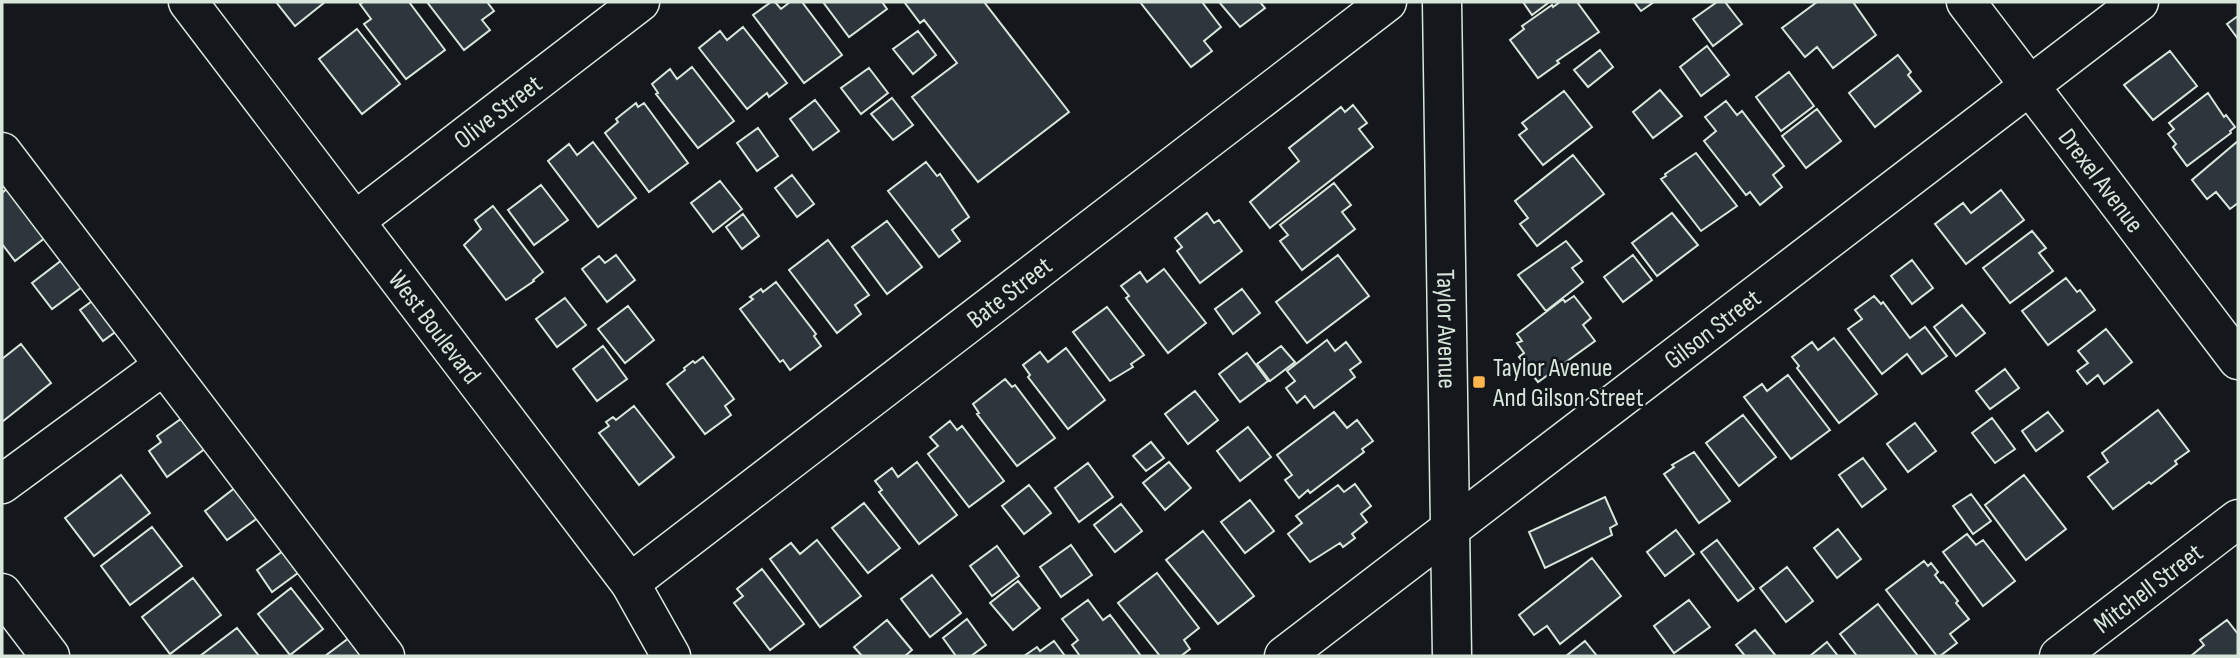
<svg xmlns="http://www.w3.org/2000/svg" width="2240" height="658" viewBox="0 0 2240 658" font-family="'Sofia Sans Condensed',sans-serif">
	<style>
		.building { fill: #2c363c; stroke: #d8e6dc; stroke-width: 2 }
		.lines { fill: none; stroke-linecap: round; stroke-linejoin: round }
		.minor-casing { stroke: #d8e6dc; stroke-width: 41 }
		.minor { stroke: #14181c; stroke-width: 38 }
		.poi-dot { fill: #ffb74d; stroke: #14181c; stroke-width: 2.5 }
		.labels { text-anchor: middle; stroke-width: 5; stroke-linejoin: round; paint-order: stroke }
		.street-label { font-size: 26px; fill: #d8e6dc; stroke: #14181c }
		.poi-label { font-size: 26px; fill: #d8e6dc; stroke: #14181c; text-anchor: start }
	</style>
	<rect width="100%" height="100%" fill="#14181c"/>
	<path class="building" d="M276,2H325L295,26Z
		M363,2H409L445,50L406,79L364,24L371,19L360,4Z
		M427,2H487L494,11L482,20L490,30L464,50Z
		M771,2H775L781,9L790,2H802L842,55L804,83L753,15Z
		M823,2H882L887,9L849,37Z
		M906,2H984L1069,112L978,182L912,97L957,63L924,20L920,23L905,3Z
		M1140,2H1202L1221,27L1204,41L1212,51L1191,67Z
		M1219,2H1260L1265,8L1240,27Z
		M1523,2H1548V3L1532,15Z
		M1560,2H1577L1599,32L1557,61L1559,63L1538,78L1510,40L1524,29L1522,26L1552,5L1553,7Z
		M1634,2H1654L1641,11Z
		M1717,2H1725L1742,24L1713,46L1693,19Z
		M1817,2H1853L1876,35L1833,68L1817,47L1805,57L1782,28Z
		M2238,16V39L2227,24Z
		M743,27L787,83L769,97L767,93L747,109L699,48L720,31L727,40Z
		M357,29L400,84L362,114L319,59Z
		M918,31L936,55L913,74L893,49Z
		M1707,46L1729,75L1701,96L1680,67Z
		M1600,50L1613,67L1588,87L1574,70Z
		M2170,51L2197,86L2153,120L2124,85Z
		M1898,55L1911,72L1908,75L1921,91L1875,127L1849,93Z
		M692,67L734,121L698,148L656,94L658,93L652,84L670,69L677,79Z
		M869,68L888,93L861,114L841,88Z
		M1789,72L1814,106L1781,131L1756,97Z
		M1660,90L1682,116L1653,138L1633,112Z
		M1564,91L1592,127L1543,165L1519,135L1527,129L1522,123Z
		M2208,93L2224,117L2226,115L2235,127L2230,131L2231,133L2187,166L2173,147L2176,144L2168,134L2174,129L2169,123Z
		M892,98L913,125L893,140L871,114Z
		M815,100L839,131L813,150L790,119Z
		M1726,101L1737,115L1742,111L1784,166L1773,175L1782,187L1760,205L1750,192L1746,195L1704,141L1716,131L1705,117Z
		M636,103L638,107L644,103L688,163L649,192L605,133L618,122L616,119Z
		M1353,105L1367,123L1359,129L1373,147L1270,228L1250,202L1299,161L1289,148L1341,107L1345,112Z
		M1817,109L1841,141L1806,168L1782,136Z
		M758,128L778,156L757,171L737,143Z
		M2238,141V203L2230,209L2216,192L2207,199L2192,180Z
		M593,142L636,198L598,227L548,161L569,144L577,155Z
		M1696,153L1737,206L1701,231L1661,179L1666,176L1665,174Z
		M1573,155L1604,194L1537,246L1520,224L1528,218L1515,201Z
		M926,162L937,176L940,174L969,217L952,230L960,241L939,257L888,191Z
		M792,175L814,204L797,217L775,188Z
		M720,181L742,209L713,232L691,203Z
		M1334,183L1351,205L1342,212L1355,229L1302,270L1280,241L1288,235L1280,225Z
		M541,185L568,220L534,245L508,210Z
		M8,188L46,237L15,261L2,244V193Z
		M2001,190L2024,220L1966,264L1935,224L1963,203L1971,213Z
		M493,206L543,272L533,280L534,281L506,300L464,245L481,229L475,220Z
		M1207,213L1214,223L1219,220L1242,251L1200,283L1177,251L1182,247L1175,238Z
		M1672,213L1698,245L1657,276L1632,243Z
		M743,214L759,236L742,249L726,227Z
		M887,221L922,267L887,294L852,247Z
		M2032,231L2046,248L2039,253L2053,271L2010,303L1983,268Z
		M828,240L869,295L855,305L861,314L837,333L789,270Z
		M1566,241L1582,261L1572,268L1583,282L1546,311L1518,275Z
		M616,255L635,280L607,302L582,269L599,256L605,263Z
		M1338,255L1369,296L1307,343L1276,302Z
		M1633,255L1652,280L1623,302L1604,277Z
		M62,260L82,287L52,309L32,283Z
		M1912,260L1933,288L1912,304L1891,276Z
		M1164,269L1206,323L1168,353L1126,298L1129,296L1121,286L1140,272L1147,282Z
		M2066,278L2077,292L2080,290L2095,310L2048,345L2022,311Z
		M776,282L816,334L814,336L821,346L790,370L783,360L780,362L740,309L753,299L750,297L761,289L763,292Z
		M1242,289L1260,313L1233,334L1215,309Z
		M103,293L126,324L103,341L80,310Z
		M1574,296L1591,318L1583,325L1595,341L1538,382L1519,357L1524,353L1517,343L1522,341L1517,334L1563,299L1565,302Z
		M1874,296L1881,304L1883,302L1910,338L1925,327L1947,356L1922,374L1907,354L1882,374L1848,329L1862,319L1855,310Z
		M565,298L586,325L557,347L536,319Z
		M1962,305L1985,333L1956,356L1934,327Z
		M628,306L654,340L625,363L598,329Z
		M1107,307L1144,355L1131,364L1133,367L1110,381L1073,332Z
		M2106,329L2132,362L2104,384L2098,375L2087,384L2077,371L2088,363L2078,351Z
		M1834,338L1877,394L1839,423L1797,368L1799,366L1792,357L1812,342L1818,350Z
		M1327,340L1335,351L1346,342L1361,362L1350,370L1355,377L1314,408L1305,396L1297,403L1286,388L1295,381L1287,371Z
		M21,344L51,383L2,422V359Z
		M603,346L627,379L597,401L573,369Z
		M1281,346L1295,362L1270,381L1257,364Z
		M1066,348L1105,400L1068,429L1028,377L1030,375L1023,365L1040,352L1048,362Z
		M1247,353L1268,381L1240,402L1219,374Z
		M703,357L734,399L725,406L731,415L705,434L667,384L685,370L684,368L693,361L695,363Z
		M2005,369L2019,388L1990,409L1976,391Z
		M1788,375L1830,430L1791,459L1744,397L1762,384L1767,391Z
		M1005,379L1012,387L1015,385L1055,438L1017,466L977,414L979,413L973,404Z
		M1195,391L1218,420L1188,444L1165,414Z
		M634,406L674,457L639,485L599,433L609,426L606,422L613,417L616,420Z
		M2158,410L2189,451L2175,461L2177,464L2151,484L2149,482L2113,509L2088,477L2108,462L2102,453Z
		M192,411L214,442L167,477L149,451L161,442L157,436Z
		M1334,412L1347,428L1357,420L1373,441L1362,449L1364,452L1310,493L1308,490L1299,498L1285,480L1292,475L1277,455Z
		M2048,412L2063,431L2036,451L2022,431Z
		M1743,415L1776,457L1739,486L1706,443Z
		M1992,418L2015,449L1995,463L1972,433Z
		M950,421L957,430L962,426L1004,481L969,507L928,454L938,446L930,437Z
		M1915,423L1936,451L1908,472L1887,444Z
		M1248,427L1271,457L1240,481L1217,451Z
		M1151,442L1164,458L1146,471L1133,456Z
		M1694,452L1730,501L1699,523L1664,474L1674,467L1672,465Z
		M1863,458L1886,489L1862,507L1839,475Z
		M917,462L957,515L919,544L879,492L882,490L875,481L892,468L898,477Z
		M1169,462L1191,488L1165,510L1143,483Z
		M1088,463L1113,497L1079,522L1055,488Z
		M121,475L150,513L94,556L65,518Z
		M2024,475L2066,529L2026,560L1985,505Z
		M1355,484L1371,506L1361,514L1367,522L1352,534L1355,538L1343,547L1340,543L1310,562L1288,534L1302,523L1296,516L1338,485L1344,492Z
		M1029,485L1051,513L1024,534L1002,506Z
		M236,487L259,517L227,540L205,511Z
		M1971,494L1991,521L1973,534L1953,506Z
		M1605,497L1617,524L1610,528L1612,535L1545,568L1529,532Z
		M1250,500L1274,531L1245,553L1221,522Z
		M864,503L900,548L868,573L832,528Z
		M1121,504L1142,531L1115,552L1094,525Z
		M152,527L182,566L130,605L101,566Z
		M1838,529L1861,559L1837,578L1814,548Z
		M1676,530L1694,554L1665,576L1647,552Z
		M1203,531L1254,596L1218,624L1166,560Z
		M1967,534L1976,545L1983,540L2015,581L1983,606L1943,552Z
		M817,540L861,596L820,627L770,559L791,543L800,554Z
		M1717,540L1754,589L1738,601L1701,552Z
		M1071,545L1092,575L1061,597L1040,567Z
		M997,546L1019,576L992,596L970,566Z
		M287,548L302,570L272,592L257,570Z
		M1592,558L1621,596L1560,644L1547,626L1534,635L1519,615Z
		M1924,561L1928,566L1931,563L1938,572L1935,575L1941,583L1943,582L1958,601L1956,603L1969,619L1950,634L1957,643L1940,656H1937L1886,590Z
		M1787,567L1813,601L1786,622L1760,588Z
		M762,569L804,624L770,650L734,603L743,596L737,589Z
		M1157,573L1199,628L1184,640L1190,649L1181,656H1160L1118,603Z
		M932,575L961,613L930,637L901,599Z
		M193,578L221,615L170,654L142,617Z
		M1018,581L1040,608L1013,630L990,603Z
		M291,588L323,629L290,655L258,614Z
		M1088,600L1103,620L1110,615L1141,656H1080L1072,645L1078,640L1062,619Z
		M1689,600L1710,627L1674,653L1654,626Z
		M1878,604L1918,656H1857L1840,634Z
		M967,619L986,645L971,656H956L943,638Z
		M887,620L912,650L905,656H862L854,647Z
		M2227,620L2238,634V656H2191L2204,645L2200,640Z
		M237,628L259,656H200Z
		M1755,630L1776,656H1745L1736,645Z
		M353,635L369,656H325Z
		M1054,641L1065,656H1024L1037,647L1040,651Z
		M1585,641L1597,656H1566Z
		M1827,642L1838,656H1810Z"/>
	<g class="lines">
		<defs>
			<g id="minor">
				<path id="s1" d="M188,2L630,583L671,656"/>
				<path id="s2" d="M1442,2L1452,656"/>
				<path id="s3" d="M1966,2L2238,360"/>
				<path d="M2,152L385,656"/>
				<path id="s4" d="M355,221L640,2"/>
				<path d="M2,484L163,366"/>
				<path id="s5" d="M630,583L1387,2"/>
				<path d="M2,593L50,656"/>
				<path id="s6" d="M1284,656L2139,2"/>
				<path id="s7" d="M2059,656L2238,519"/>
			</g>
		</defs>
		<use href="#minor" class="minor-casing"/>
		<use href="#minor" class="minor"/>
	</g>
	<rect class="poi-dot" x="1472" y="375" width="14" height="14" rx="3.5"/>
	<g class="labels">
		<g class="street-label">
			<text dy="9" stroke="none"><textPath href="#s4" startOffset="180">Olive Street</textPath></text>
			<text dy="9" stroke="none"><textPath href="#s3" startOffset="224">Drexel Avenue</textPath></text>
			<text dy="9" stroke="none"><textPath href="#s5" startOffset="478">Bate Street</textPath></text>
			<text dy="9" stroke="none"><textPath href="#s1" startOffset="408">West Boulevard</textPath></text>
			<text dy="9" stroke="none"><textPath href="#s2" startOffset="327">Taylor Avenue</textPath></text>
			<text dy="9" stroke="none"><textPath href="#s6" startOffset="539">Gilson Street</textPath></text>
			<text dy="9" stroke="none"><textPath href="#s7" startOffset="112">Mitchell Street</textPath></text>
		</g>
		<g class="poi-label">
			<text x="1493" y="376">Taylor Avenue<tspan x="1493" dy="30">And Gilson Street</tspan></text>
		</g>
	</g>
	<rect width="2240" height="658" fill="none" stroke="#d8e6dc" stroke-width="7"/>
</svg>
